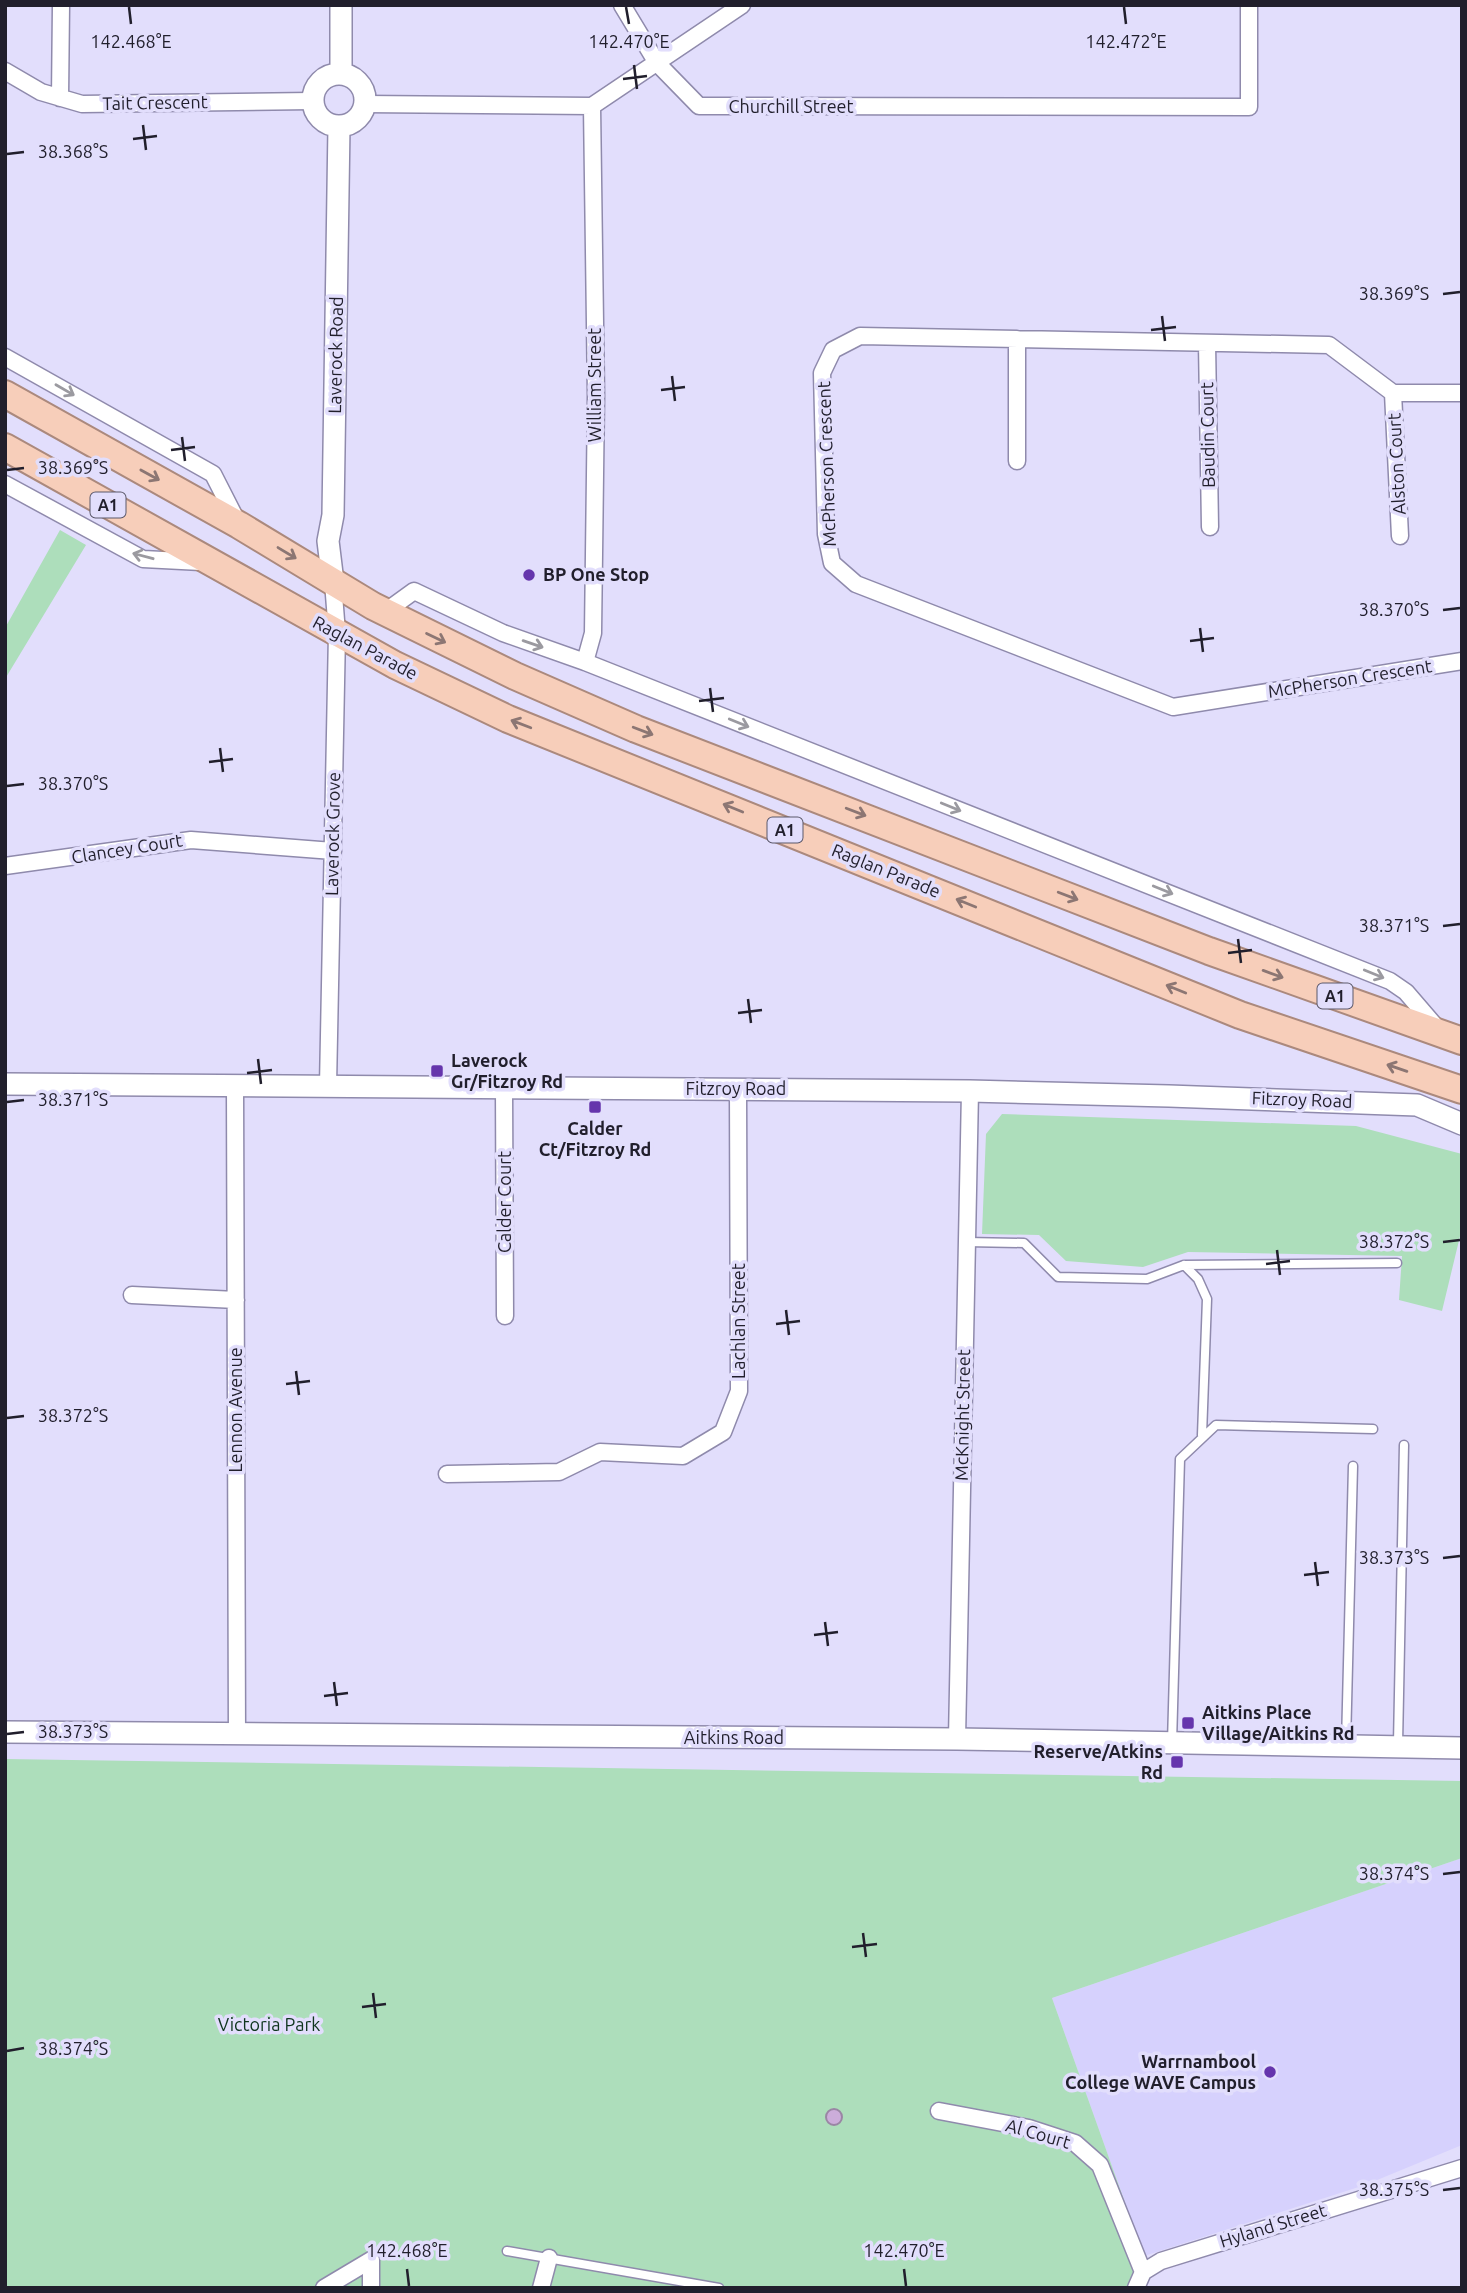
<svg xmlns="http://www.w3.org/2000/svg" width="1467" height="2293" viewBox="0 0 1467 2293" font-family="Ubuntu,sans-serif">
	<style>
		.built { fill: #d6d1fd }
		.green { fill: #addebb }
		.building { fill: #ccadda; stroke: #9a86a4; stroke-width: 2 }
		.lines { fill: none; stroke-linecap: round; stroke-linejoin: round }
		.service-casing { stroke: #8f8aac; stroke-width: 11 }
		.minor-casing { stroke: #8f8aac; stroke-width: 19 }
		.tertiary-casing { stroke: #8f8aac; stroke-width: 24 }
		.trunk-casing { stroke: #ab897d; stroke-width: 30 }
		.service { stroke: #fff; stroke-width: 8 }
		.minor { stroke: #fff; stroke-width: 16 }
		.tertiary { stroke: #fff; stroke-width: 21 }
		.trunk { stroke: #f7ceba; stroke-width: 26 }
		.oneway { stroke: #9b9aa0 }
		.oneway2 { stroke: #8c7673 }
		.ticks { fill: none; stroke: #211f2c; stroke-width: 2.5 }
		.poi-dot { fill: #6535ac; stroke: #e2defc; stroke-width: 2.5 }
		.labels { text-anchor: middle; stroke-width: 7; stroke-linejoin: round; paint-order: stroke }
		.shield { fill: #e2defc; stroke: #5b586a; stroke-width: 2 }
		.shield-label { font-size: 16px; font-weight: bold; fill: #211f2c }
		.street-label { font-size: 18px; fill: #211f2c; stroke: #e2defc }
		.poi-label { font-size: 18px; font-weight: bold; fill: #211f2c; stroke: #e2defc; text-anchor: start }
		.park-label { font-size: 18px; fill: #0e351d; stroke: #e2defc }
		.ticks-label { font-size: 18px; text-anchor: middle; fill: #211f2c; stroke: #e2defc; stroke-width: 7; stroke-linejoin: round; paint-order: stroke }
	</style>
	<rect width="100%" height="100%" fill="#e2defc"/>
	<path class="built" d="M1462,1858V2145L1365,2185L1144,2256L1052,1998Z"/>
	<path class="green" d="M60,530L86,545L5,679V628Z
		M1002,1114L1356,1126L1462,1154V1228L1442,1311L1399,1300L1402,1256L1188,1252L1143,1267L1066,1261L1039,1235L982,1234L986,1134Z
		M5,1759L1462,1781V1858L1052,1998L1144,2256L1135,2288H5Z"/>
	<path class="building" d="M826 2117a8 8 0 1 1 16 0a8 8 0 1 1-16 0Z"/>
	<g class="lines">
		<defs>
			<path id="service" d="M966,1242L1024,1243L1058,1277L1147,1279L1184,1265L1397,1263
				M1184,1265L1198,1279L1207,1299L1202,1435
				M1172,1743L1180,1459L1216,1425L1373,1429
				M1346,1744L1353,1466
				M1398,1744L1404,1445
				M507,2251L719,2288"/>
			<path id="minor" d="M622,5L657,63L699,106L1249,107V5
				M5,71L41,92L82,104L312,101
				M60,98L61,5
				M364,104L592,106L742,5
				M1017,339V461
				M1207,343L1210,527
				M5,357L213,474L237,521
				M1393,393L1400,536
				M1462,393H1393L1329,345L860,336L833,350L822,373L826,534L832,563L856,584L1173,707L1462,661
				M5,484L143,559L201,562
				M385,612L414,591L503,633L585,662L1390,981L1406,992L1437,1028
				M585,662L593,633L596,396L592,106
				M5,866L191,840L333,851
				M235,1086L237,1735
				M328,1086L337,633L333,582
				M504,1088L505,1316
				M132,1295L236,1300
				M447,1474L559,1472L600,1452L683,1456L723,1432L739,1391L738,1089
				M957,1739L970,1091
				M939,2111L1029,2128L1075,2143L1100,2165L1143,2272
				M324,2288L371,2260V2288
				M541,2288L549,2258
				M1136,2288L1143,2272L1161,2261L1462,2168"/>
			<path id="tertiary" d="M341,5V74
				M313 100a26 26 0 1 1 52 0a26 26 0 1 1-52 0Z
				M333,582L328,541L333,515L339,126
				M5,1084L970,1091L1169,1096L1417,1105L1462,1124
				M5,1732L957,1739L1462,1748"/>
			<path id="trunk" d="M5,394L239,525L373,606L515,676L636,729L1209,951L1462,1041
				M5,447L395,665L508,719L1240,1015L1462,1090"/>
		</defs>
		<use href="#service" class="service-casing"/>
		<use href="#minor" class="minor-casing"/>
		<use href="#tertiary" class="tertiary-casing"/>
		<use href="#trunk" class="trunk-casing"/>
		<use href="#service" class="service"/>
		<use href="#minor" class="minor"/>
		<use href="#tertiary" class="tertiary"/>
		<use href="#trunk" class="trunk"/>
	</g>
	<defs><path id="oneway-shaft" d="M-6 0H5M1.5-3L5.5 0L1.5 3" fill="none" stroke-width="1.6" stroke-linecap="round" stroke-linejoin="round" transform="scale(1.75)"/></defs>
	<g class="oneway">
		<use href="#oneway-shaft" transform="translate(65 390) rotate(30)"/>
		<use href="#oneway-shaft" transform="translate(143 556) rotate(-165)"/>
		<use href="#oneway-shaft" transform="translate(533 644) rotate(19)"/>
		<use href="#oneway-shaft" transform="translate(739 723) rotate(22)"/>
		<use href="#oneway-shaft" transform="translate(951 807) rotate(22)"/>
		<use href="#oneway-shaft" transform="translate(1163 890) rotate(22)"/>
		<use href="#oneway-shaft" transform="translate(1374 974) rotate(22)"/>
	</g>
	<g class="oneway2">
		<use href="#oneway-shaft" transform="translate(150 475) rotate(29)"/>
		<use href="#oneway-shaft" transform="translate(287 553) rotate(31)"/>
		<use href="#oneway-shaft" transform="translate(436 638) rotate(26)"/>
		<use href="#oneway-shaft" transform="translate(521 724) rotate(-159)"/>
		<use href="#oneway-shaft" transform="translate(643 731) rotate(21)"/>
		<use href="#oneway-shaft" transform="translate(733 808) rotate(-158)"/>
		<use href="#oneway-shaft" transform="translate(856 812) rotate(21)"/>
		<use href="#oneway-shaft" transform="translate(1068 896) rotate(21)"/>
		<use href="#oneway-shaft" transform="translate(966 903) rotate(-158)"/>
		<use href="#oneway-shaft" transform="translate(1273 974) rotate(20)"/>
		<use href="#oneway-shaft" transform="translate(1176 989) rotate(-158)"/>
		<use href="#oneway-shaft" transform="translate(1397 1068) rotate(-161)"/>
	</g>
	<path class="ticks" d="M129,7L131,24M626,7L629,24M1124,7L1126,24M634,65L637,89M623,79L647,76M143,125L146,150M133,139L157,136M7,154L24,152M1443,294L1460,292M1162,316L1165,341M1151,330L1176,327M672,376L675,401M661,390L685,387M182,437L185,461M171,450L195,447M7,470L24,468M1443,610L1460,608M1200,628L1203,652M1190,641L1214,638M710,688L713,712M699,701L724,698M220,748L223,772M209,762L233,759M7,786L24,784M1443,926L1460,924M1238,939L1241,963M1228,953L1252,950M748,999L751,1023M738,1013L762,1010M258,1059L261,1084M247,1073L272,1070M7,1102L24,1100M1443,1242L1460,1240M1277,1250L1280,1275M1266,1264L1290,1261M786,1310L789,1335M776,1324L800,1321M296,1371L299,1395M286,1384L310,1381M7,1418L24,1416M1443,1558L1460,1556M1315,1562L1318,1586M1304,1575L1329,1572M825,1622L828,1646M814,1635L838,1632M334,1682L337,1706M324,1696L348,1693M7,1734L24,1732M1443,1874L1460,1872M863,1933L866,1957M852,1947L877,1944M373,1993L376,2018M362,2007L386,2004M7,2051L24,2048M1443,2190L1460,2188M407,2269L409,2286M904,2269L906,2286"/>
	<g class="poi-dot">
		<circle cx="529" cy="575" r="7"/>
		<rect x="430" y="1064" width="14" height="14" rx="3.5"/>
		<rect x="588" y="1100" width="14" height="14" rx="3.5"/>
		<rect x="1181" y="1716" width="14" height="14" rx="3.5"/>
		<rect x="1170" y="1755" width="14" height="14" rx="3.5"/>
		<circle cx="1270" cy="2072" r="7"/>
	</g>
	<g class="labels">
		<g class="shield">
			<rect x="90.5" y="492.5" width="35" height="25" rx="5"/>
			<rect x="767.5" y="817.5" width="35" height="25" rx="5"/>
			<rect x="1317.5" y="983.5" width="35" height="25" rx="5"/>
		</g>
		<g class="shield-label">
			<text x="108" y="511">A1</text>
			<text x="785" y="836">A1</text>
			<text x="1335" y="1002">A1</text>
		</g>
		<g class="street-label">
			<text transform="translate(155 103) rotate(-1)" y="6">Tait Crescent</text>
			<text x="791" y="113">Churchill Street</text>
			<text transform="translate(336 355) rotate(-89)" y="6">Laverock Road</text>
			<text transform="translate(595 385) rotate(-90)" y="6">William Street</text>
			<text transform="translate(1208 435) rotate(-91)" y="6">Baudin Court</text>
			<text transform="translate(827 464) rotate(-92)" y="6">McPherson Crescent</text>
			<text transform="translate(1397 464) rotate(-93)" y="6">Alston Court</text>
			<text transform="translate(365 648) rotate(28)" y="6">Raglan Parade</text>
			<text transform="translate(1350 679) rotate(-9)" y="6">McPherson Crescent</text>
			<text transform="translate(333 834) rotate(-89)" y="6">Laverock Grove</text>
			<text transform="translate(127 849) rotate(-9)" y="6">Clancey Court</text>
			<text transform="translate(886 871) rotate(22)" y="6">Raglan Parade</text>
			<text x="736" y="1095">Fitzroy Road</text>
			<text transform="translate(1302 1100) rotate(2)" y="6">Fitzroy Road</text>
			<text transform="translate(505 1202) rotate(-90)" y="6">Calder Court</text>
			<text transform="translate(739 1321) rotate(-90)" y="6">Lachlan Street</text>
			<text transform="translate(236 1410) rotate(-90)" y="6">Lennon Avenue</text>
			<text transform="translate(963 1415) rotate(-89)" y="6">McKnight Street</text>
			<text x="734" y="1744">Aitkins Road</text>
			<text transform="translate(1038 2134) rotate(16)" y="6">Al Court</text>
			<text transform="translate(1273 2226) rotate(-17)" y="6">Hyland Street</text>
		</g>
		<g class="poi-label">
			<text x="543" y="581">BP One Stop</text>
			<text x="451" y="1067">Laverock<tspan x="451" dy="21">Gr/Fitzroy Rd</tspan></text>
			<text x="595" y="1135" text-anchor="middle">Calder<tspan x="595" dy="21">Ct/Fitzroy Rd</tspan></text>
			<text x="1202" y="1719">Aitkins Place<tspan x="1202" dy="21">Village/Aitkins Rd</tspan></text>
			<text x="1163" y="1758" text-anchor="end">Reserve/Atkins<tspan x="1163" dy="21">Rd</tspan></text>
			<text x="1256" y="2068" text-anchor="end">Warrnambool<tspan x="1256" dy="21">College WAVE Campus</tspan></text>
		</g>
		<g class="park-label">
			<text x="269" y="2031">Victoria Park</text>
		</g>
	</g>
	<g class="ticks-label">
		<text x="131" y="48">142.468°E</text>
		<text x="629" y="48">142.470°E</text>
		<text x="1126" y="48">142.472°E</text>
		<text x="73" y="158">38.368°S</text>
		<text x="1394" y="300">38.369°S</text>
		<text x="73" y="474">38.369°S</text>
		<text x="1394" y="616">38.370°S</text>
		<text x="73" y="790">38.370°S</text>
		<text x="1394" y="932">38.371°S</text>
		<text x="73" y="1106">38.371°S</text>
		<text x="1394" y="1248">38.372°S</text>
		<text x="73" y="1422">38.372°S</text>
		<text x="1394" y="1564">38.373°S</text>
		<text x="73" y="1738">38.373°S</text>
		<text x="1394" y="1880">38.374°S</text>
		<text x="73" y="2055">38.374°S</text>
		<text x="1394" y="2196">38.375°S</text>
		<text x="407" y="2257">142.468°E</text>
		<text x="904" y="2257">142.470°E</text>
	</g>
	<rect width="1467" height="2293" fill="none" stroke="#211f2c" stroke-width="14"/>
</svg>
